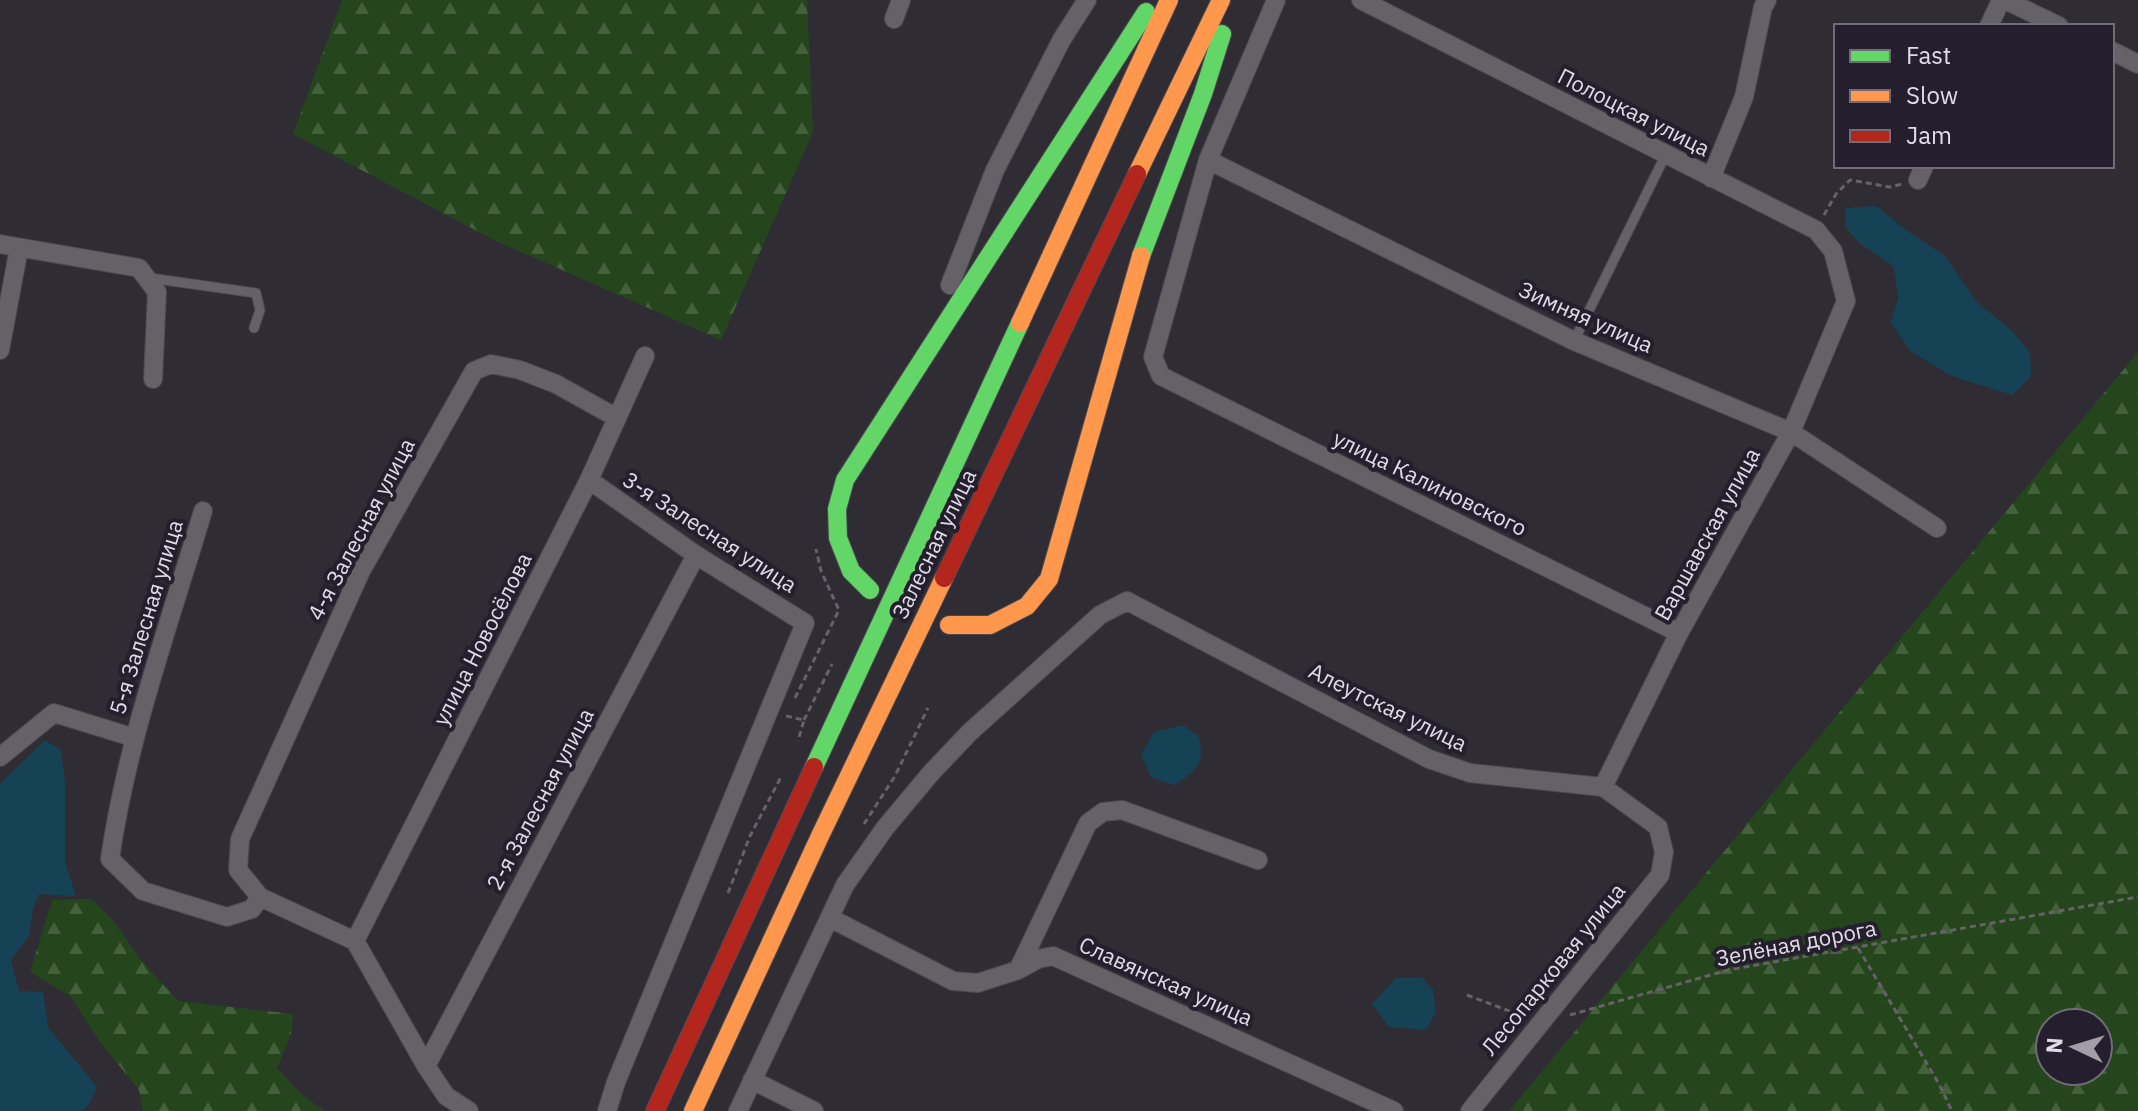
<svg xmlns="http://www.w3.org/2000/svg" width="2138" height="1111" viewBox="0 0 2138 1111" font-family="'IBM Plex Sans',sans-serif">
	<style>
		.forest { fill: url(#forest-firs); fill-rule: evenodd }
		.water { fill: #164255 }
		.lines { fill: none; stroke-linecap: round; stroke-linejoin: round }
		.lane-casing { stroke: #4c4950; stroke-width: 11 }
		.street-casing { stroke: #4c4950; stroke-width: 20 }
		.fast-casing { stroke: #4c4950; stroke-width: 20 }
		.slow-casing { stroke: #4c4950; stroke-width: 20 }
		.jam-casing { stroke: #4c4950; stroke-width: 20 }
		.path { stroke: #656268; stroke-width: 3; stroke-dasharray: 6 4; stroke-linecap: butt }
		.lane { stroke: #646167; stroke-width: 9 }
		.street { stroke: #646167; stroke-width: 18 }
		.fast { stroke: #63d668; stroke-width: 18 }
		.slow { stroke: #ff974d; stroke-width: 18 }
		.jam { stroke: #b3261e; stroke-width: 18 }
		.labels { text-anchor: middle; stroke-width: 8; stroke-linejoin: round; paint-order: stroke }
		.street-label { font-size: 22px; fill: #e0dce6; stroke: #251f2d }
	</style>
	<defs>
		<pattern id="forest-firs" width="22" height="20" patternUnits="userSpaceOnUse" patternTransform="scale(2)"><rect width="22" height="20" fill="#25461c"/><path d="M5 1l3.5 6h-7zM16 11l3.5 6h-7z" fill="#44603d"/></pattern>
	</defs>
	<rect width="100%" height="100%" fill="#2f2c34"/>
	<path class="forest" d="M342,0H807L813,132L721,340L496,241L293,134Z
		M2138,352V1111H1509ZM2098,1023V1071H2050V1023Z
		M91,899L113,920L140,959L178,1001L293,1014L291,1034L277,1068L300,1093L325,1111H143L139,1090L100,1042L70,996L30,972L52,900Z"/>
	<path class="water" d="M1876,206L1909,232L1945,256L1976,301L2014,333L2030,353L2031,376L2012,395L1952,376L1910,351L1891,322L1898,297L1894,267L1858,242L1845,226L1846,208Z
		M1184,725L1199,737C1205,765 1197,771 1174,785L1151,777L1141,755L1154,732Z
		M45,740L61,750L65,782V862L76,896L39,894L33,908L29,936L11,960L19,991L43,992L48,1027L97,1087L90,1104L82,1111H0V784Z
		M1421,977L1433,989L1436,1012L1426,1030L1389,1027L1372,1004L1396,978Z"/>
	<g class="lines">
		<defs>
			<path id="lane" d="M150,278L256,293L260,310L254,328
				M1574,341L1666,154"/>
			<path id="street" d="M1276,0L1208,160L1153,357L1161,376L1679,633
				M1361,0L1816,230L1833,251L1846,301L1791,432L1679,633L1603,787
				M2005,0L2059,26
				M894,19L901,0
				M1989,26L2001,0
				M2112,51L2138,64
				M1208,160L1574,341L1791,432L1937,528
				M1711,178L1744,97L1763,7L1767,0
				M1918,180L1924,166
				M0,244L139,268L157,292L153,379
				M950,285L995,170L1062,39L1087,0
				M0,350L19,248
				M589,480L696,555L805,623L616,1082L607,1111
				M203,511C169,625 127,740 110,859L143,891L227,917L252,909L260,897
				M0,757L54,713L135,738
				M830,918L953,981L978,983L1018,970L1038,959L1053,956L1394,1111
				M355,941L589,480L645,356
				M1018,970L1088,823L1103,812L1122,810L1258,860
				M426,1066L696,555
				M752,1080L814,1111
				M469,1111L446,1096L426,1066L355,941L260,897L238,870L240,839L361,571L474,371L491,364L520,370L556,384L617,418
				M738,1111L845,885L885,828L931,773L970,732L1100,615L1127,601L1429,759L1470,773L1603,787L1658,827L1664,852L1660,875L1470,1111"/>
			<path id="fast" d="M1141,256L1203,94L1222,34
				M870,590L851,571L838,538L837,509L845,480L1146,12
				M814,767L1020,323"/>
			<path id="slow" d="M1137,174L1221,0
				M1020,323L1169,0
				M949,625H990L1027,606L1049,579L1141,256
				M693,1111L820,836L944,578"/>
			<path id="jam" d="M944,578L1137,174
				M655,1111L814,767"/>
		</defs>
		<use href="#lane" class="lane-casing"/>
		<use href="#street" class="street-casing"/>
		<use href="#fast" class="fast-casing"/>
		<use href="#slow" class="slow-casing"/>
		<use href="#jam" class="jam-casing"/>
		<path class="path" d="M1824,215L1836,194L1850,180L1890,187L1902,184
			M795,698L839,610L821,571L816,549
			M786,716L804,720L798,741
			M804,720L832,664
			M864,824L895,776L928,708
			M728,893L750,836L781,777
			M1858,948L1939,1084L1952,1111
			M1467,995L1525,1017
			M1570,1015L1728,970L2138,897"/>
		<use href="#lane" class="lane"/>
		<use href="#street" class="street"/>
		<use href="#fast" class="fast"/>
		<use href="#slow" class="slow"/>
		<use href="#jam" class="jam"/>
	</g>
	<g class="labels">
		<g class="street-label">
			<text transform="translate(1634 112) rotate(27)" y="8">Полоцкая улица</text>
			<text transform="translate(1586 317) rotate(24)" y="8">Зимняя улица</text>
			<text transform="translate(1430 483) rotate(26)" y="8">улица Калиновского</text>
			<text transform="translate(361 529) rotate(-62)" y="8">4-я Залесная улица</text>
			<text transform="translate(710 532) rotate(33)" y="8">3-я Залесная улица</text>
			<text transform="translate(1707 534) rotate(-61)" y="8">Варшавская улица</text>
			<text transform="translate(934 544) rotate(-64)" y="8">Залесная улица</text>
			<text transform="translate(146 617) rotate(-73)" y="8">5-я Залесная улица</text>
			<text transform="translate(482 639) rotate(-63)" y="8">улица Новосёлова</text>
			<text transform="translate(1388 707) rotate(26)" y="8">Алеутская улица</text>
			<text transform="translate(540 799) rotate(-62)" y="8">2-я Залесная улица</text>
			<text transform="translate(1796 943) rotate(-11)" y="8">Зелёная дорога</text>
			<text transform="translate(1553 969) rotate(-51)" y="8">Лесопарковая улица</text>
			<text transform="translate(1166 981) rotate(24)" y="8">Славянская улица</text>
		</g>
	</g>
	<rect x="1834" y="24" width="280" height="144" fill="#251f2d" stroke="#706b77" stroke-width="2"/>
	<rect x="1850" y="50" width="40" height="12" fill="#63d668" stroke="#706b77" stroke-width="2"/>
	<text x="1906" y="64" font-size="24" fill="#e0dce6">Fast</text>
	<rect x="1850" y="90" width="40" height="12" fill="#ff974d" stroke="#706b77" stroke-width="2"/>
	<text x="1906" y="104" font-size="24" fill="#e0dce6">Slow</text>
	<rect x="1850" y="130" width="40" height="12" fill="#b3261e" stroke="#706b77" stroke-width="2"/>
	<text x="1906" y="144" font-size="24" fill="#e0dce6">Jam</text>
	<g transform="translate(2074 1047) rotate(274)"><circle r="38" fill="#251f2d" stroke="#706b77" stroke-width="2"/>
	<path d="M0-6L14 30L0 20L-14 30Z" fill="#a29ea8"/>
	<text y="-12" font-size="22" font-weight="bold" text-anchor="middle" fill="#e0dce6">N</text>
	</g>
</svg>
